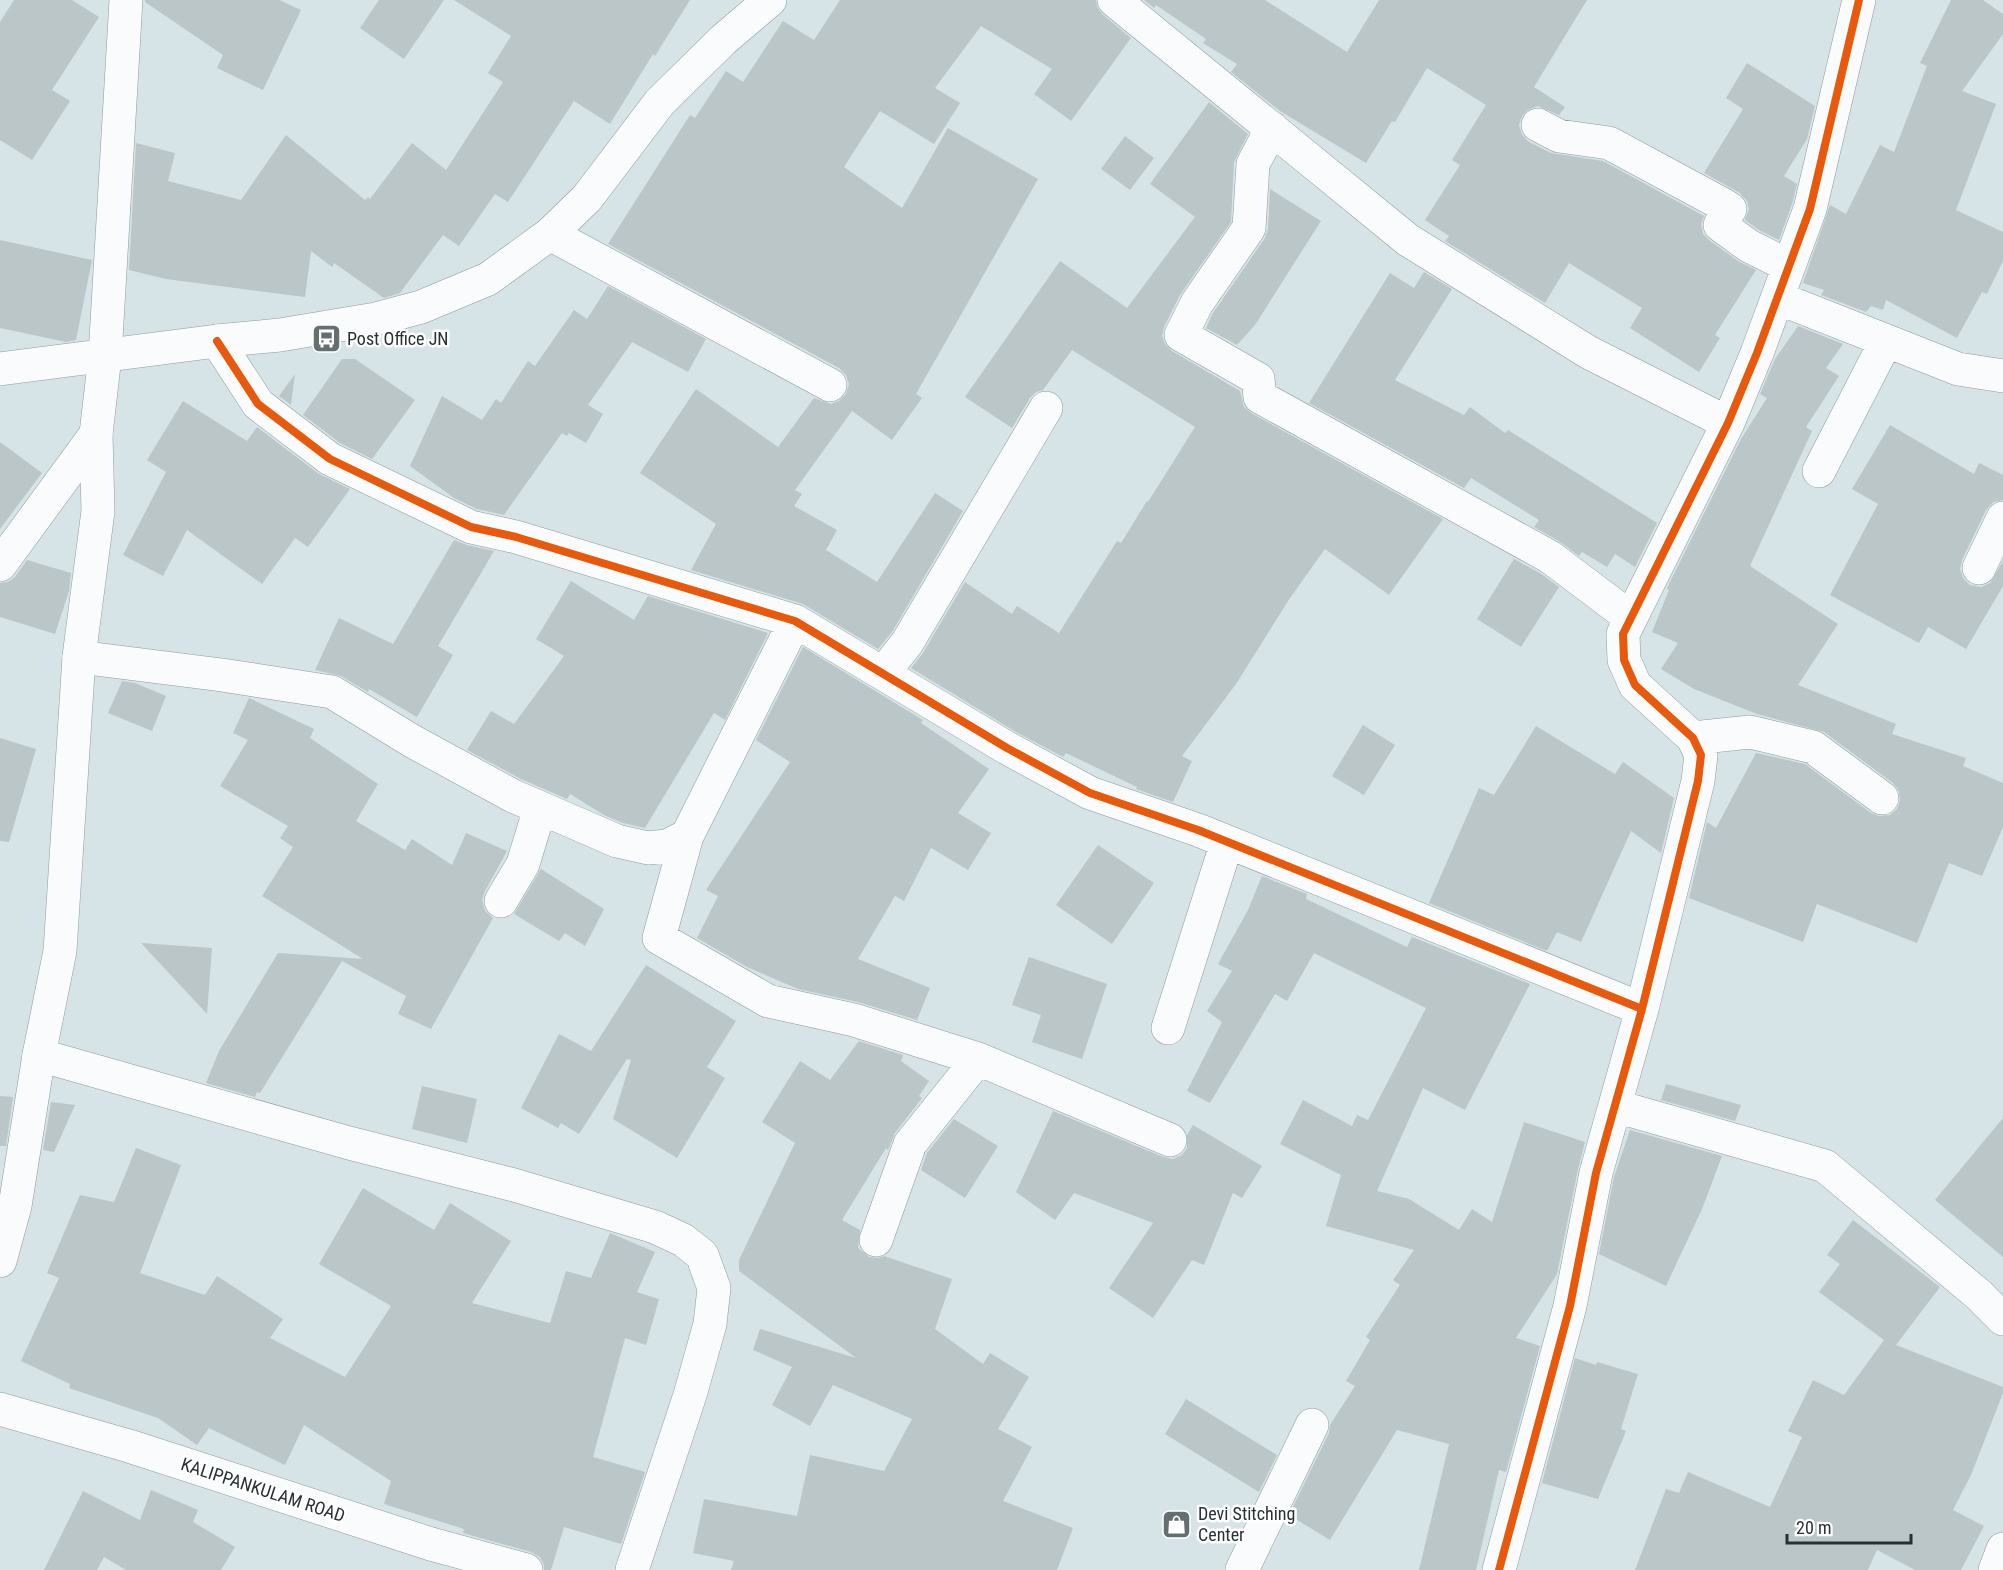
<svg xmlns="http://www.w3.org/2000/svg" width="2003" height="1570" viewBox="0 0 2003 1570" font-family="'Roboto Condensed',sans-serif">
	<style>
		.building { fill: #bac6c8 }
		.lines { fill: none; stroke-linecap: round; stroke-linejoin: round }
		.minor-casing { stroke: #8f9a9d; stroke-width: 34 }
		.tertiary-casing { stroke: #8f9a9d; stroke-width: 34 }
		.secondary-casing { stroke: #8f9a9d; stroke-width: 34 }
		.minor { stroke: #f9fbfc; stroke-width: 33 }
		.tertiary { stroke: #f9fbfc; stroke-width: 33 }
		.secondary { stroke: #f9fbfc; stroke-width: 33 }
		.cycleway-casing { stroke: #fff; stroke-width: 11 }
		.cycleway { stroke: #e8590c; stroke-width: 8 }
		.labels { text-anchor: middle; stroke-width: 5; stroke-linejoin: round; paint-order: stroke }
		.poi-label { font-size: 18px; fill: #273033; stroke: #fff; text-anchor: start }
		.street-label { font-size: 18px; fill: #273033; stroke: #fff }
	</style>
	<rect width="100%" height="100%" fill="#d6e4e8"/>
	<path class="building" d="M14,0H72L99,17L52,90L70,101L32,160L0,140V22Z
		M145,0H279L301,10L263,90L217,68L223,55L145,2Z
		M379,0H444L404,59L360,28Z
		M454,0H690L655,56L653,54L610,124L574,101L508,202L495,194L459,246L443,235L400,293L384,298L334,263L332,267L311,251L305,297L166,279L129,270L136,143L175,153L168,181L241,200L286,135L365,200L368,197L370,199L412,143L446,170L503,82L488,73L511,36Z
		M840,0H1096L1097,7L1102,14L1131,38L1071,121L1034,94L1052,69L981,26L935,88L960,103L934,144L880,111L844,167L902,208L948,128L1038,179L916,394L922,398L892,440L852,411L795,490L802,494L794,506L837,530L826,550L877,582L935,493L963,511L892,632L878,649L803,604L691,570L716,524L640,473L696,389L778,447L814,398L831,404L839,401L846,394L849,384L846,375L839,368L608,244L690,115L695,118L726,71L743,82L783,21L814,40Z
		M1144,0H1265L1347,52L1379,0H1587L1534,87L1565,107L1559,115L1538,106L1528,110L1522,116L1519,125L1522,135L1529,142L1551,153L1603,161L1704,216L1701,224L1703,234L1709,240L1738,261L1756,270L1715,335L1720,338L1699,372L1630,328L1642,308L1569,263L1545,303L1445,241L1449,236L1425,220L1460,165L1452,160L1486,105L1427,68L1395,122L1392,121L1366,163L1280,111L1231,72L1237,64L1203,43L1206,39L1156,5L1154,8Z
		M1951,0H1983L2003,14V34L1962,91L1996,104L1956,210L2003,232V261L1987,294L1982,292L1957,338L1886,300L1883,310L1871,306L1866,312L1821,295L1824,290L1803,283L1830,205L1846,214L1880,145L1894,152L1927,66L1920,63Z
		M1747,63L1815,106L1807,139L1784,176L1797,184L1792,204L1779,240L1759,230L1745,220L1749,209L1747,201L1740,193L1704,173L1743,109L1726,98Z
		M1209,102L1248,134L1234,162L1231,222L1180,295L1164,327L1162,336L1165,344L1172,351L1240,391L1244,407L1251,413L1443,519L1389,595L1325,549L1290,598L1236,684L1182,756L1192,761L1173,802L1136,789L1137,787L1066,753L1063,757L1016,732L911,668L923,653L965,582L1012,614L1017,606L1059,633L1117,541L1121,543L1147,501L1148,502L1195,427L1072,350L1043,390L1036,392L1030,398L1012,428L965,397L1060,261L1127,308L1195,217L1150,184Z
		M1125,136L1154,158L1130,190L1101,169Z
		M1270,189L1321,221L1255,325L1237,345L1206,328L1213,313L1265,238L1268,229Z
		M0,240L92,260L76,340L66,342L0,328Z
		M1424,272L1452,289L1395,380L1464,415L1470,407L1505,433L1508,430L1657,523L1635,567L1615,554L1607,567L1582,552L1579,556L1559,541L1534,527L1539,520L1471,478L1464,488L1309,403L1390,273L1414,288Z
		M608,286L706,339L688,372L632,342L588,405L603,414L586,443L569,433L567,436L562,433L504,515L477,509L454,498L410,466L442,396L482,420L496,399L501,403L528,361L535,366L574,310L587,319Z
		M1798,326L1843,344L1826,368L1839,376L1806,427L1812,431L1750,566L1838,624L1798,685L1896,724L1892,734L1966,758L1963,766L2003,783V827L1982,876L1949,863L1917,943L1817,904L1803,942L1689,898L1707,822L1716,828L1756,753L1805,764L1871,813L1879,816L1890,815L1897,809L1900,801L1899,791L1893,783L1824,732L1757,714L1694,689L1661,669L1678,643L1652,632L1669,590L1667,588L1741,439L1767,398L1760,394L1775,359Z
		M342,359H355L415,400L372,459L340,443L303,415Z
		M295,374L291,405L279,396Z
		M183,401L247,441L257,427L319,474L350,489L308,547L295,538L262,584L187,530L163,576L123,555L166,472L147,460Z
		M1890,425L1974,474L1979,463L2003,475V500L1993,502L1986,510L1962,560L1960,569L1963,578L1970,585L1981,587L1990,583L2003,561V586L1966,649L1928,627L1919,643L1830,595L1878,504L1852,489Z
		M0,442L42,473L0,529Z
		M454,540L467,545L494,551L438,646L453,655L417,717L369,689L368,692L341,676L315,670L339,618L393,644Z
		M1514,559L1540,573L1559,587L1521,647L1477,619Z
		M27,560L71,573L69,591L55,634L0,617V583L8,582L15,577Z
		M571,581L634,620L648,596L768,633L725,720L714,713L645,828L623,823L604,815L570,794L567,799L521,779L467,750L491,711L514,724L564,656L536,639Z
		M803,647L923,720L921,723L989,769L958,813L991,833L968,870L931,848L904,901L895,896L858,959L930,988L917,1020L858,1002L798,989L747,967L697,938L718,896L706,890L790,762L756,740Z
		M122,681L135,683L166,696L152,731L108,713Z
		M249,698L314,729L310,738L378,784L356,821L405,850L412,839L452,865L466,833L507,851L485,891L482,900L485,911L493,918L431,1029L398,1014L406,996L342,961L260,1093L257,1092L255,1097L206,1083L219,1051L278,953L363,959L262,896L293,847L280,838L288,826L220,786L248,740L233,733Z
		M1363,725L1395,745L1364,795L1332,776Z
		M1536,726L1615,774L1623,762L1674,798L1661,853L1631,831L1581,942L1557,932L1547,951L1429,903L1479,788L1494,795Z
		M0,738L36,749L9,842L0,841Z
		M1098,845L1154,883L1112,944L1056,905Z
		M541,869L604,909L585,946L565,933L559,941L514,914Z
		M1262,876L1307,894L1306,899L1407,947L1412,937L1530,984L1465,1110L1423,1088L1377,1191L1409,1199L1459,1230L1472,1209L1492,1222L1524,1122L1585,1142L1578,1169L1557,1274L1516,1338L1540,1346L1506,1472L1499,1470L1476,1570H1419L1449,1444L1397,1430L1330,1540L1289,1515L1329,1433L1330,1425L1355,1386L1346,1381L1370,1340L1366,1337L1400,1285L1393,1280L1414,1250L1326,1226L1341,1175L1280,1144L1303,1100L1352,1126L1357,1115L1368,1120L1426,1008L1314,953L1287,1001L1275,994L1210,1103L1187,1091L1222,1022L1207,1011L1232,971L1218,964L1248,910Z
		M141,943L212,948L207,1014Z
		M1029,957L1107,984L1082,1059L1032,1042L1041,1015L1012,1005Z
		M646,965L736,1021L707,1067L725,1078L677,1158L613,1119L631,1060L627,1059L579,1134L561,1123L558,1128L521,1108L559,1034L591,1051Z
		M859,1041L903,1055L901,1061L929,1081L919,1096L922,1098L895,1133L888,1150L886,1148L842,1220L860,1230L858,1248L869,1257L879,1258L884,1256L952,1279L935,1329L983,1364L990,1353L1029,1377L998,1429L1032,1447L1003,1501L1073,1528L1057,1570H731L734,1561L693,1553L704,1499L797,1516L810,1455L884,1471L912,1419L833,1385L810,1426L772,1405L792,1367L753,1350L760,1329L856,1358L739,1271V1260L795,1143L762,1122L800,1061L830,1080Z
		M1666,1084L1741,1105L1735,1121L1661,1100Z
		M422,1086L477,1099L467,1143L412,1129Z
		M0,1096L13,1097L6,1146H0Z
		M51,1102L75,1105L54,1152L43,1150Z
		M1053,1111L1163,1157L1173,1159L1182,1155L1187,1148V1135L1193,1125L1262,1166L1242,1198L1233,1193L1204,1265L1192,1260L1153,1318L1109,1288L1153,1223L1074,1193L1055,1220L1016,1192Z
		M2003,1118V1257L1935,1200Z
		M954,1119L998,1146L965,1198L921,1170L927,1153Z
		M1630,1130L1722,1156L1702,1209L1666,1286L1599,1254L1614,1177Z
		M136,1148L181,1165L140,1273L205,1295L217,1276L283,1319L270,1338L345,1377L391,1306L319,1264L363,1188L434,1230L450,1203L511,1241L472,1303L550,1323L566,1271L591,1278L610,1233L655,1252L637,1292L659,1299L646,1345L625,1338L593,1457L645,1472L621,1544L564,1527L551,1570H544V1565L540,1557L531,1552L463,1533L464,1529L384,1504L391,1481L304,1425L285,1465L209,1428L197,1445L158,1418L69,1388L70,1384L21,1361L59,1278L47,1273L80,1195L114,1202Z
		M1853,1220L1940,1287L1896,1345L2003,1387V1393L1971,1475L1953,1510L1984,1526L1961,1570H1915L1877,1550L1868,1570H1635L1666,1489L1679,1493L1688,1472L1770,1507L1802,1437L1788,1431L1813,1380L1844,1395L1884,1340L1819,1292L1840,1264L1827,1255Z
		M1575,1358L1596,1365L1597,1362L1638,1374L1621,1429L1626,1431L1598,1499L1542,1483Z
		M1186,1399L1277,1455L1259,1492L1165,1434Z
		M151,1490L198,1510L193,1522L235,1547L221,1570H126L104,1557L97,1570H44L83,1491L140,1520Z"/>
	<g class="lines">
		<defs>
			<path id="minor" d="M1114,0L1408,240L1588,352L1728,423
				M1538,125L1559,136L1609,143L1722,204L1730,209L1720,225L1749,246L1789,266
				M1272,128L1253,164L1249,228L1197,303L1181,335L1258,379L1260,397L1550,557L1631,618
				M550,234L830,385
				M1778,298L1958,369L2003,376
				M217,341L258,404L330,459L471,527L516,537L795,621L1007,748L1090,793L1198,830L1642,1009
				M1819,471L1886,341
				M0,565L96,434
				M1979,568L2003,518
				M79,657L222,675L332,692L412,741L513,796L617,841L648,848L667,846L687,836L795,621
				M883,673L907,643L1046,408
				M1693,738L1750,732L1813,747L1882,798
				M687,836L659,938L768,1001L854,1020L978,1059L1170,1140
				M501,901L523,864L540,808
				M1168,1028L1227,842
				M39,1055L349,1143L514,1185L655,1227L683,1240L702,1255L714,1288L710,1324L690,1395L632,1570
				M1615,1106L1825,1166L1979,1295L2003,1319
				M876,1240L910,1144L978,1059
				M1242,1570L1312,1425
				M1499,1570L1570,1306L1596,1173L1642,1009L1698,781L1701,755L1693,738L1635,685L1624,660L1623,634L1728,423L1757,353L1810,209L1859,0
				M1995,1570L2003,1549"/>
			<path id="tertiary" d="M0,1261L15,1206L39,1055L60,951L79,657L98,511L96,434L105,356L126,0
				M0,1409L129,1446L431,1544L526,1570"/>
			<path id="secondary" d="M0,369L217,341L280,335L376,319L421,307L488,279L550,234L587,198L660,102L723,40L770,0"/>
		</defs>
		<use href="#minor" class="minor-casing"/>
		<use href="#tertiary" class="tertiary-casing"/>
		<use href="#secondary" class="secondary-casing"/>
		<use href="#minor" class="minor"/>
		<use href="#tertiary" class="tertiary"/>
		<use href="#secondary" class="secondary"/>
		<defs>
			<path id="cycleway" d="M217,341L258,404L330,459L471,527L516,537L795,621L1007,748L1090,793L1198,830L1642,1009
				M1499,1570L1570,1306L1596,1173L1642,1009L1698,781L1701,755L1693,738L1635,685L1624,660L1623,634L1728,423L1757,353L1810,209L1859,0"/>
		</defs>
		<use href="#cycleway" class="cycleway-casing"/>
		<use href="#cycleway" class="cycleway"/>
	</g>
	<defs>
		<symbol id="bus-square" viewBox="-11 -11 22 22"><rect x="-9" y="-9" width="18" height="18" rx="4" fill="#646f72" stroke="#fff"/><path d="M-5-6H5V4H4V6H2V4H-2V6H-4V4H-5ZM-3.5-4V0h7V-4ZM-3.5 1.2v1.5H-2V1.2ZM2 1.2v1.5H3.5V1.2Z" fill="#fff"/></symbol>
		<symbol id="shop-square" viewBox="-11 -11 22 22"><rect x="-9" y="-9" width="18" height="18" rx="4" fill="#646f72" stroke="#fff"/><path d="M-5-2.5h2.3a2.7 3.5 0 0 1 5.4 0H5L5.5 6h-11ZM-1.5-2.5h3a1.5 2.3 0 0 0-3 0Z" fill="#fff"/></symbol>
	</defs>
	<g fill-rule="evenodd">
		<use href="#bus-square" x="310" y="322" width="33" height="33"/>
		<use href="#shop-square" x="1160" y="1508" width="33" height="33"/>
	</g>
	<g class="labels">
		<g class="poi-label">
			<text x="347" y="345">Post Office JN</text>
			<text x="1198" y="1520">Devi Stitching<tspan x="1198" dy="21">Center</tspan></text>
		</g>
		<g class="street-label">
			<text transform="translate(263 1490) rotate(18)" y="6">KALIPPANKULAM ROAD</text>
		</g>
	</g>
	<path d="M1787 1534v9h124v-9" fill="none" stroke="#273033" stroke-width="3"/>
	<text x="1796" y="1534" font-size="18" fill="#273033" stroke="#ffffff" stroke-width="4.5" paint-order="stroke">20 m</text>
</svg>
